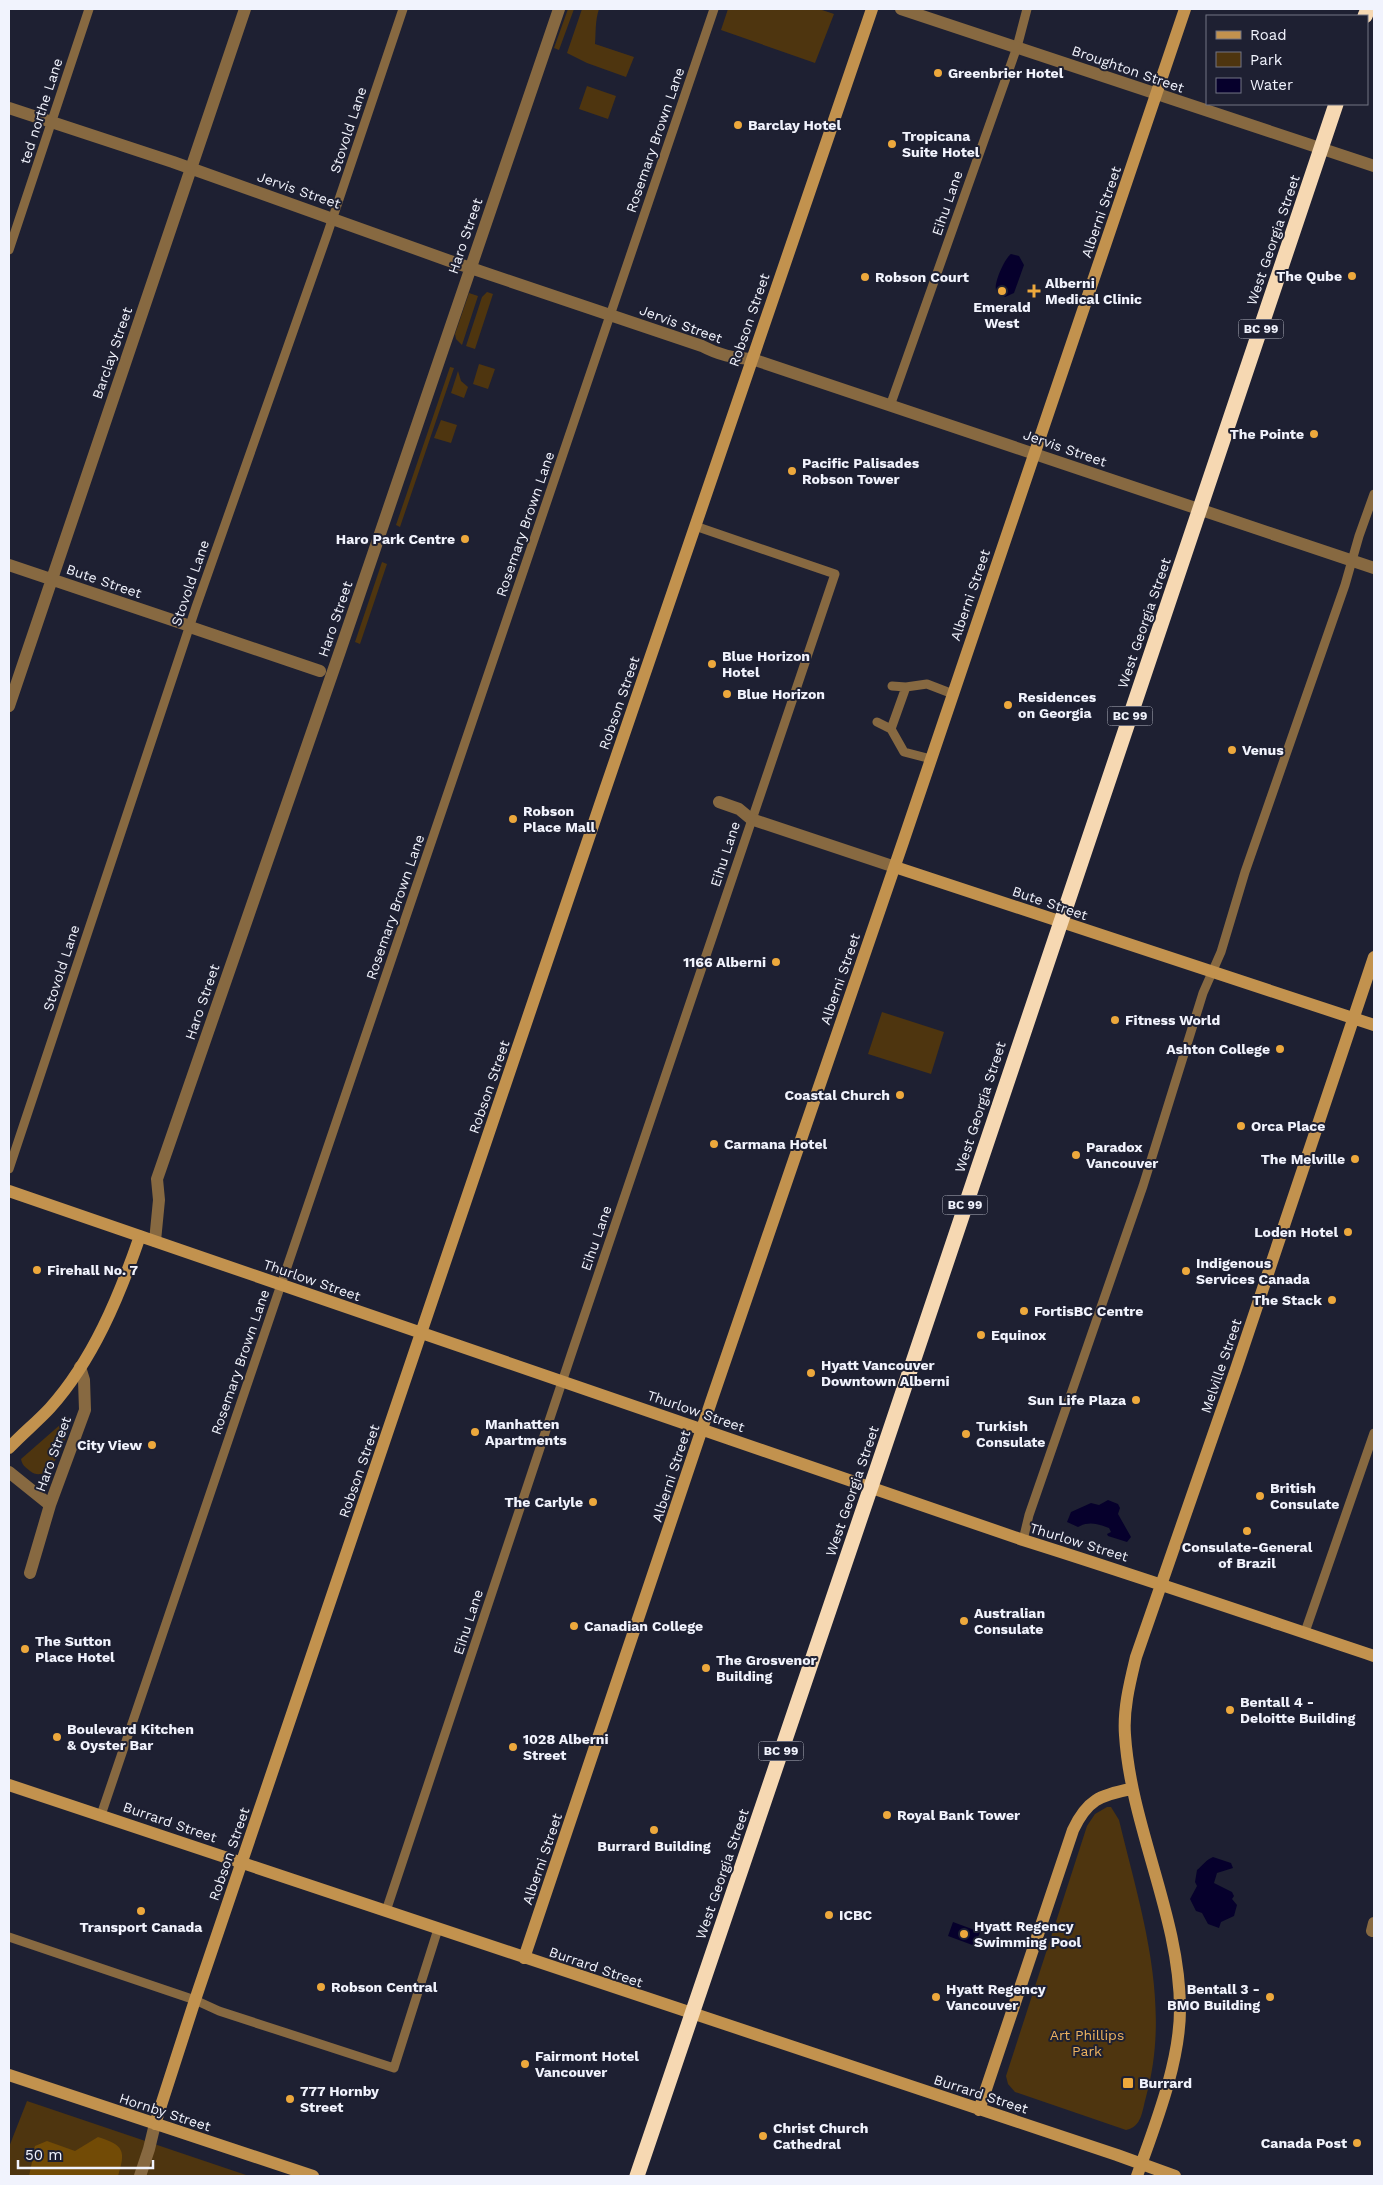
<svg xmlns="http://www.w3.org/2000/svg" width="1383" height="2185" viewBox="0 0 1383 2185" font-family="'Work Sans',sans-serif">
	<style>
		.green { fill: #4e350f }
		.forest { fill: #724b06 }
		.water { fill: #06002c }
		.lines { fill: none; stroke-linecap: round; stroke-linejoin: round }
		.lane { stroke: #876941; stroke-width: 9 }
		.street { stroke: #876941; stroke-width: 12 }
		.secondary { stroke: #c2924e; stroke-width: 12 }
		.highway { stroke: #f6d8b2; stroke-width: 15 }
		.poi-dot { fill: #eda83c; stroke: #1e2032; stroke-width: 2 }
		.labels { text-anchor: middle; stroke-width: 4; stroke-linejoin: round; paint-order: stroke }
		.shield { fill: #1e2032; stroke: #b2b4c0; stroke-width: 1 }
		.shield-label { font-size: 12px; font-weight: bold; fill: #f1f3fd }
		.street-label { font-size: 14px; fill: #f1f3fd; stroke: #1e2032 }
		.poi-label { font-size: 14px; font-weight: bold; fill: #f1f3fd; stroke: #1e2032; text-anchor: start }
		.park-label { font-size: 14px; fill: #edb25f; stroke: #1e2032 }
	</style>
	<rect width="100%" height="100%" fill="#1e2032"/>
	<path class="green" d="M568,9H574L559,50L554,48Z
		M582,9H599C595,21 596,32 595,44L634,57L626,77L587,63L567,53Z
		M728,9H819L834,14L815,63L721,30Z
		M587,86L616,96L608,119L579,109Z
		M487,292L493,294L475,349L466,346L482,297Z
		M469,293L478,296L462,345L456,339L455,334Z
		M479,364L495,369L488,389L473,384Z
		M450,367L454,368L400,527L396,525Z
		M458,371L461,381L468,387L464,398L451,393Z
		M441,420L457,425L451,443L434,438Z
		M382,562L387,564L360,644L355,642Z
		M882,1012L944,1032L931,1074L868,1054Z
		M69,1417H72C68,1432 52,1488 30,1471C25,1467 22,1465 21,1459Z
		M1107,1807H1111L1119,1820C1141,1911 1172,2003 1146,2097C1142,2111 1142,2127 1126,2130L1015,2092L1008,2084L1006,2076L1087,1826L1095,1814Z
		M27,2101L249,2176H9V2147Z"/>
	<path class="forest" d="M98,2137C124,2145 126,2151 118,2176H29L32,2162L36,2157L33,2152L35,2146L47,2141L75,2151Z"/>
	<path class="water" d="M1011,254L1019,256L1024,265L1014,293L1005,297C1001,295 998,294 996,290C994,282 1005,258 1011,254Z
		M1108,1500L1118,1504L1120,1508L1118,1514L1131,1537L1127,1542L1108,1536L1107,1534L1111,1532L1109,1528C1098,1524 1089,1521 1078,1527L1067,1522L1071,1512L1091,1503L1099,1505Z
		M1213,1857L1231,1863L1233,1868L1217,1873L1214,1883L1232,1892L1234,1896L1232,1899L1237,1905L1234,1916L1221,1922L1219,1928L1208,1924L1202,1913L1196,1911L1190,1899L1197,1886L1195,1882L1197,1870C1203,1865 1206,1860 1213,1857Z
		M953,1922L980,1932L975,1946L948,1936Z"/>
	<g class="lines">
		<path class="lane" d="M9,250L89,9
			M890,406L1017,47L1027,9
			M892,686L906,687
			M877,722L891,729
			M931,759L904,752L891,729L906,687L927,684L953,694
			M9,1169L196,607L327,235L403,9
			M1023,1540L1029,1515L1143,1186L1203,993L1221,952L1245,872L1345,585L1359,536L1374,494
			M1305,1632L1374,1433
			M101,1815L714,9
			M386,1911L571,1355L835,574L695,526
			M9,1937L195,2000L219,2011L394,2068L438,1929"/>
		<path class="street" d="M901,9L1374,166
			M9,108L173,162L447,260L702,346C719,355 733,358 752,359L1374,568
			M9,565L190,626
			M193,628L320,671
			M9,706L245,9
			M719,802L739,809L751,819L895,867
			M155,1241L159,1200L157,1179L339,654L559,9
			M9,1472L50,1505
			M30,1573L50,1505L85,1410L84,1380L80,1367
			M1372,1931L1374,1923
			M140,2176L149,2149L155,2124"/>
		<path class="secondary" d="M895,867L1374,1025
			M9,1191L1023,1540C1141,1577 1257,1617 1374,1656
			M9,1448C22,1434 37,1422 50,1408C93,1360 119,1297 140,1236
			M9,1785L1117,2155L1175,2176
			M524,1958L712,1399L903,842L1185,9
			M9,2075L313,2176
			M979,2110L1073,1830C1087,1800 1100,1795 1131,1789
			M155,2124L195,2000L605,790L872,9
			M1137,2176C1155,2125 1180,2063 1180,2009C1180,1917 1131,1828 1125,1735C1123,1709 1130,1682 1136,1657L1236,1369L1374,957"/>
		<path class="highway" d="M1365,16L1368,9
			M637,2176L879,1463L1336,104"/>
	</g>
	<g class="poi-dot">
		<circle cx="938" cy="73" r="5"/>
		<circle cx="738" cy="125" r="5"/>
		<circle cx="892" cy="144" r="5"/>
		<circle cx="1352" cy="276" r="5"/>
		<circle cx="865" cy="277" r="5"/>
		<circle cx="1002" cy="291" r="5"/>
		<path d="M1031.5 283.5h5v5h5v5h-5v5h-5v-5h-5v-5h5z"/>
		<circle cx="1314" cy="434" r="5"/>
		<circle cx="792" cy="471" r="5"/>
		<circle cx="465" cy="539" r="5"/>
		<circle cx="712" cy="664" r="5"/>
		<circle cx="727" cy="694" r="5"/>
		<circle cx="1008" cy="705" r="5"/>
		<circle cx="1232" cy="750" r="5"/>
		<circle cx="513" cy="819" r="5"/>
		<circle cx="776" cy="962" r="5"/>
		<circle cx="1115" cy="1020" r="5"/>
		<circle cx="1280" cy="1049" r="5"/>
		<circle cx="900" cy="1095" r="5"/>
		<circle cx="1241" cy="1126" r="5"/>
		<circle cx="714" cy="1144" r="5"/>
		<circle cx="1076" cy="1155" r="5"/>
		<circle cx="1355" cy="1159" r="5"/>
		<circle cx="1348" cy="1232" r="5"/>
		<circle cx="37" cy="1270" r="5"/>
		<circle cx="1186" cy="1271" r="5"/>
		<circle cx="1332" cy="1300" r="5"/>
		<circle cx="1024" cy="1311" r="5"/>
		<circle cx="981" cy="1335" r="5"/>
		<circle cx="811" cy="1373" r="5"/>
		<circle cx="1136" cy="1400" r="5"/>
		<circle cx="475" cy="1432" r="5"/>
		<circle cx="966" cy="1434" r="5"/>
		<circle cx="152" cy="1445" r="5"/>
		<circle cx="1260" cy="1496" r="5"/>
		<circle cx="593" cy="1502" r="5"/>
		<circle cx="1247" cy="1531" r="5"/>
		<circle cx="964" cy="1621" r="5"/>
		<circle cx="574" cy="1626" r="5"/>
		<circle cx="25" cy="1649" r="5"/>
		<circle cx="706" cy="1668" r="5"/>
		<circle cx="1230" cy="1710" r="5"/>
		<circle cx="57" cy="1737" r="5"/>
		<circle cx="513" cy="1747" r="5"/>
		<circle cx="887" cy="1815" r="5"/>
		<circle cx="654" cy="1830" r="5"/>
		<circle cx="141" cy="1911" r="5"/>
		<circle cx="829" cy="1915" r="5"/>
		<circle cx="964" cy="1934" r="5"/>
		<circle cx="321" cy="1987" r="5"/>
		<circle cx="936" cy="1997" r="5"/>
		<circle cx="1270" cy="1997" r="5"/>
		<circle cx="525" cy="2064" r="5"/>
		<rect x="1122" y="2077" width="12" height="12" rx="2.5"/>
		<circle cx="290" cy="2099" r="5"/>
		<circle cx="763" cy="2136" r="5"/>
		<circle cx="1357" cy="2143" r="5"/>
	</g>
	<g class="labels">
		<g class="shield">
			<rect x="1238.5" y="319.5" width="45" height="19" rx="4"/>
			<rect x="1107.5" y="706.5" width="45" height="19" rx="4"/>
			<rect x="942.5" y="1195.5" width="45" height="19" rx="4"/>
			<rect x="758.5" y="1741.5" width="45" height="19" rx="4"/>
		</g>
		<g class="shield-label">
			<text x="1261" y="333">BC 99</text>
			<text x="1130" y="720">BC 99</text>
			<text x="965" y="1209">BC 99</text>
			<text x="781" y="1755">BC 99</text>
		</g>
		<g class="street-label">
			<text transform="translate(1128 69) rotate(19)" y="5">Broughton Street</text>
			<text transform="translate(41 111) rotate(-72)" y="5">ted northe Lane</text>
			<text transform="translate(348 130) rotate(-72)" y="5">Stovold Lane</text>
			<text transform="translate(655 140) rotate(-71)" y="5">Rosemary Brown Lane</text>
			<text transform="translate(299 190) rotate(19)" y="5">Jervis Street</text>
			<text transform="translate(947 203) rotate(-71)" y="5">Eihu Lane</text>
			<text transform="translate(1101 212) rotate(-71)" y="5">Alberni Street</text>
			<text transform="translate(465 236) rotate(-71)" y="5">Haro Street</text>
			<text transform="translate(1273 240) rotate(-71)" y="5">West Georgia Street</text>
			<text transform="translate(749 320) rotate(-71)" y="5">Robson Street</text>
			<text transform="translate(681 324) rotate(20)" y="5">Jervis Street</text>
			<text transform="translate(112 353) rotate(-71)" y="5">Barclay Street</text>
			<text transform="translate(1065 448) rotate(19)" y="5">Jervis Street</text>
			<text transform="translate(525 524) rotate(-71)" y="5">Rosemary Brown Lane</text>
			<text transform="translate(104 581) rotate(19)" y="5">Bute Street</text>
			<text transform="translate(190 583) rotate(-71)" y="5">Stovold Lane</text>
			<text transform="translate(970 595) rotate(-71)" y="5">Alberni Street</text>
			<text transform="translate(335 619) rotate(-71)" y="5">Haro Street</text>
			<text transform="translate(1144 623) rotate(-71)" y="5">West Georgia Street</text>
			<text transform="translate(619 703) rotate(-71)" y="5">Robson Street</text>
			<text transform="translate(725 854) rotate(-72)" y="5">Eihu Lane</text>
			<text transform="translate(1050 903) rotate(19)" y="5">Bute Street</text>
			<text transform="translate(395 907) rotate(-71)" y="5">Rosemary Brown Lane</text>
			<text transform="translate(61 968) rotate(-72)" y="5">Stovold Lane</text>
			<text transform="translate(840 979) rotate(-71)" y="5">Alberni Street</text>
			<text transform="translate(202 1002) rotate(-71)" y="5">Haro Street</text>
			<text transform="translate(489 1087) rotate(-71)" y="5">Robson Street</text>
			<text transform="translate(980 1107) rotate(-72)" y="5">West Georgia Street</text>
			<text transform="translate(596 1238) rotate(-71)" y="5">Eihu Lane</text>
			<text transform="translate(312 1280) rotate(19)" y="5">Thurlow Street</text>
			<text transform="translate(240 1362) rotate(-71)" y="5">Rosemary Brown Lane</text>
			<text transform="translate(1221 1366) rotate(-71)" y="5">Melville Street</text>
			<text transform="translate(696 1411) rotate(19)" y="5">Thurlow Street</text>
			<text transform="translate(53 1454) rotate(-70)" y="5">Haro Street</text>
			<text transform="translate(359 1471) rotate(-71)" y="5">Robson Street</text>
			<text transform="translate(671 1476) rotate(-72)" y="5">Alberni Street</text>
			<text transform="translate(852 1491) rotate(-71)" y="5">West Georgia Street</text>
			<text transform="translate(1079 1542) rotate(17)" y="5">Thurlow Street</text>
			<text transform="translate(468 1622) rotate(-72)" y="5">Eihu Lane</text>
			<text transform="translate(170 1822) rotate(19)" y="5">Burrard Street</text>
			<text transform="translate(229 1854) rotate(-71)" y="5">Robson Street</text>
			<text transform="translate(542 1859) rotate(-71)" y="5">Alberni Street</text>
			<text transform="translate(722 1874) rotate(-71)" y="5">West Georgia Street</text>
			<text transform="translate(596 1967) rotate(19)" y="5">Burrard Street</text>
			<text transform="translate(981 2094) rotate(18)" y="5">Burrard Street</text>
			<text transform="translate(165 2112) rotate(18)" y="5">Hornby Street</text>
		</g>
		<g class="poi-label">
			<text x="948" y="78">Greenbrier Hotel</text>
			<text x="748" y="130">Barclay Hotel</text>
			<text x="902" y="141">Tropicana<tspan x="902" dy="16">Suite Hotel</tspan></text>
			<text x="1342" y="281" text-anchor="end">The Qube</text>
			<text x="875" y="282">Robson Court</text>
			<text x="1045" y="288">Alberni<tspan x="1045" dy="16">Medical Clinic</tspan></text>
			<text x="1002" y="312" text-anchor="middle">Emerald<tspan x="1002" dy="16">West</tspan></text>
			<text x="1304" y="439" text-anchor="end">The Pointe</text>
			<text x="802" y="468">Pacific Palisades<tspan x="802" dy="16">Robson Tower</tspan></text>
			<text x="455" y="544" text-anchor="end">Haro Park Centre</text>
			<text x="722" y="661">Blue Horizon<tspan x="722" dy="16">Hotel</tspan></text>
			<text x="737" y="699">Blue Horizon</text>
			<text x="1018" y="702">Residences<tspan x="1018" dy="16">on Georgia</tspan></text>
			<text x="1242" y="755">Venus</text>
			<text x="523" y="816">Robson<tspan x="523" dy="16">Place Mall</tspan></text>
			<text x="766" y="967" text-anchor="end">1166 Alberni</text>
			<text x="1125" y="1025">Fitness World</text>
			<text x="1270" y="1054" text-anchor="end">Ashton College</text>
			<text x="890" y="1100" text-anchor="end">Coastal Church</text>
			<text x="1251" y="1131">Orca Place</text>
			<text x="724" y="1149">Carmana Hotel</text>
			<text x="1086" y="1152">Paradox<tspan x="1086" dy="16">Vancouver</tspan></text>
			<text x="1345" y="1164" text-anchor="end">The Melville</text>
			<text x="1338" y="1237" text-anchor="end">Loden Hotel</text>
			<text x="1196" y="1268">Indigenous<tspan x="1196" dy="16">Services Canada</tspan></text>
			<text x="47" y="1275">Firehall No. 7</text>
			<text x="1322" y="1305" text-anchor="end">The Stack</text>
			<text x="1034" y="1316">FortisBC Centre</text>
			<text x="991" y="1340">Equinox</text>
			<text x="821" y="1370">Hyatt Vancouver<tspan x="821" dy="16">Downtown Alberni</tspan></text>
			<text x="1126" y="1405" text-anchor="end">Sun Life Plaza</text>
			<text x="485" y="1429">Manhatten<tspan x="485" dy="16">Apartments</tspan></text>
			<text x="976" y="1431">Turkish<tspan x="976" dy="16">Consulate</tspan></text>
			<text x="142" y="1450" text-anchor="end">City View</text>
			<text x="1270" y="1493">British<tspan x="1270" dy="16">Consulate</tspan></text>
			<text x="583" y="1507" text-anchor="end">The Carlyle</text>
			<text x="1247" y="1552" text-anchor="middle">Consulate-General<tspan x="1247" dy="16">of Brazil</tspan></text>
			<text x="974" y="1618">Australian<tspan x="974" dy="16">Consulate</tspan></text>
			<text x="584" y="1631">Canadian College</text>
			<text x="35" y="1646">The Sutton<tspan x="35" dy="16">Place Hotel</tspan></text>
			<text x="716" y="1665">The Grosvenor<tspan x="716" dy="16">Building</tspan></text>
			<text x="1240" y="1707">Bentall 4 -<tspan x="1240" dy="16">Deloitte Building</tspan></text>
			<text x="67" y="1734">Boulevard Kitchen<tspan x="67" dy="16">&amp; Oyster Bar</tspan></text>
			<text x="523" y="1744">1028 Alberni<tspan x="523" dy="16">Street</tspan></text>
			<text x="897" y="1820">Royal Bank Tower</text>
			<text x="654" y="1851" text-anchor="middle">Burrard Building</text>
			<text x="839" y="1920">ICBC</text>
			<text x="974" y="1931">Hyatt Regency<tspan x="974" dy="16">Swimming Pool</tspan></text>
			<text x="141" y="1932" text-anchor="middle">Transport Canada</text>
			<text x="331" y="1992">Robson Central</text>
			<text x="946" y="1994">Hyatt Regency<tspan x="946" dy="16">Vancouver</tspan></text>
			<text x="1260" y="1994" text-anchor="end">Bentall 3 -<tspan x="1260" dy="16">BMO Building</tspan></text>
			<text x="535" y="2061">Fairmont Hotel<tspan x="535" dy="16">Vancouver</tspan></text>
			<text x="1139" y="2088">Burrard</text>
			<text x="300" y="2096">777 Hornby<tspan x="300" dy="16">Street</tspan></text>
			<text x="773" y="2133">Christ Church<tspan x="773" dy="16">Cathedral</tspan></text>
			<text x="1347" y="2148" text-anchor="end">Canada Post</text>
		</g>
		<g class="park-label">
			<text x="1087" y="2040">Art Phillips<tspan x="1087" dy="16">Park</tspan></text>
		</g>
	</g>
	<rect width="1383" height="2185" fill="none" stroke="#f1f3fd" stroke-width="20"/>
	<rect x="1206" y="15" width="162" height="90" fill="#1e2032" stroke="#727483"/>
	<rect x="1216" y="31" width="25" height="8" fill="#c2924e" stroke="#727483"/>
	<text x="1250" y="40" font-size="15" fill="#f1f3fd">Road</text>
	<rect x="1216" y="52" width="25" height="15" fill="#4e350f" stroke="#727483"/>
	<text x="1250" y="65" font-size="15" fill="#f1f3fd">Park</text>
	<rect x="1216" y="78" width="25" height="15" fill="#06002c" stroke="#727483"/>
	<text x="1250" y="90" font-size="15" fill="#f1f3fd">Water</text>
	<path d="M18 2160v8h135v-8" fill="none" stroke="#f1f3fd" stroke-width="2.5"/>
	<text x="25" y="2160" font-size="15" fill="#f1f3fd" stroke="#1e2032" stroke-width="4" paint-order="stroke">50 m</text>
</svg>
